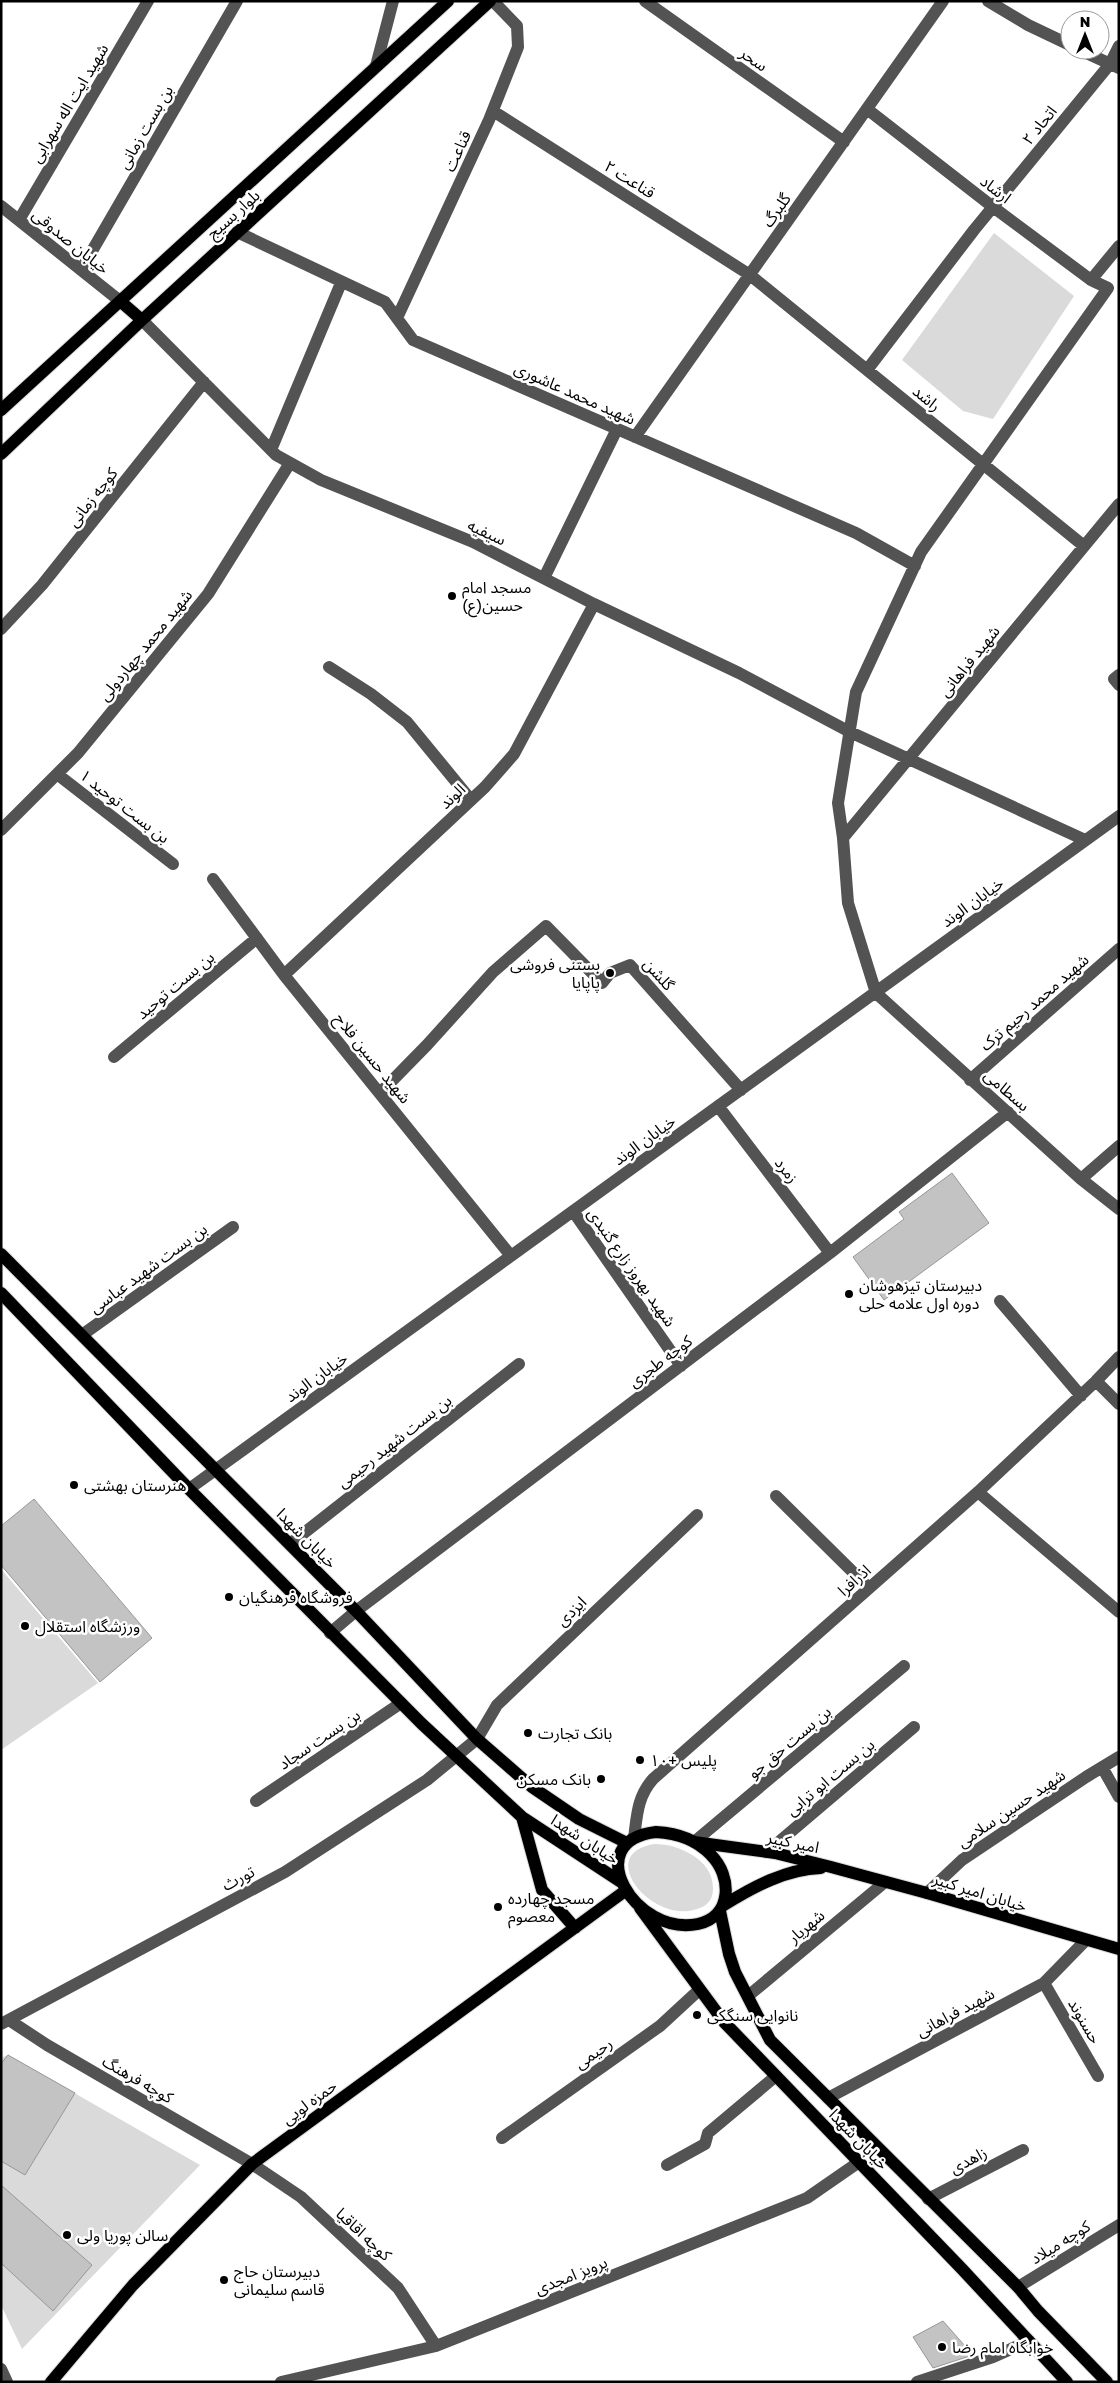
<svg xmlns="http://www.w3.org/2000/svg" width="1120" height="2383" viewBox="0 0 1120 2383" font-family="'Golos Text','Noto Sans Arabic',sans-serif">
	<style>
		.green { fill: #dadada }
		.building { fill: #c3c3c3; stroke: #979797 }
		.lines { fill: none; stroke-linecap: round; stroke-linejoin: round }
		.major-casing { stroke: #dbdbdb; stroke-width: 14 }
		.minor { stroke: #535353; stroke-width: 12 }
		.major { stroke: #000; stroke-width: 12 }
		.poi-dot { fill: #000; stroke: #fff; stroke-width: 2 }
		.labels { text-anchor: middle; stroke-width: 5; stroke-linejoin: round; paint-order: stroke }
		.street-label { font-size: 16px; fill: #000; stroke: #fff }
		.poi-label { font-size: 16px; fill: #000; stroke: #fff; text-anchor: start }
	</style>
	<rect width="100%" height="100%" fill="#fff"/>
	<path class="green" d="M994,233L1074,296L993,419L963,411L902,360Z
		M1,1569L98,1683L1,1750Z
		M655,1844C679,1844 714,1860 713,1889C713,1900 707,1906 697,1909C652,1925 593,1853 655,1844Z
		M8,2055L200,2165L22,2349L1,2305V2058Z"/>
	<path class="building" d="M952,1173L989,1223L884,1300L853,1257L904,1219L899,1212Z
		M34,1499L152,1638L100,1682L1,1565V1526Z
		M8,2055L75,2093L25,2175L1,2161V2064Z
		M1,2185L92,2265L53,2311L1,2263Z
		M943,2321L973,2355L933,2368L913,2337Z"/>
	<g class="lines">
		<defs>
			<path id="major" d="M120,301L142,320
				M1,410L448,1
				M1,454L142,320L490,1
				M1,1254L356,1611L477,1739L532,1787L579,1819L627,1843
				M1,1293L189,1489L421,1723L522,1817L621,1882
				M522,1817L542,1890L575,1928
				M656,1832C676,1833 696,1839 711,1855C732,1876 733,1916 698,1924C635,1937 578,1841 656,1832Z
				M694,1842L775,1853L831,1867L927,1893L1119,1949
				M724,1905C753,1887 786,1869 821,1868
				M640,1908L724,2022L962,2269L1067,2382
				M720,1911L729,1954L735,1972L770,2040L1018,2287L1038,2311L1107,2382
				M51,2382L133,2285L252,2164L625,1891"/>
		</defs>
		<use href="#major" class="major-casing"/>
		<path class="minor" d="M645,1L844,142
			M988,1L1028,25L1070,45
			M1080,50L1119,68
			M376,66L393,1
			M867,109L993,207L1091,280L1108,288L921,552L856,692L838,803L843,838L848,903L876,993L1081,1179L1119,1209
			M493,111L750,275L1084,546
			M1,206L120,301
			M19,220L148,1
			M237,232L385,302L413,340L856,533L915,566
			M81,270L237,1
			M1091,280L1119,246
			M397,318L489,120L518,47L517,26L493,1
			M142,320L276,455L321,480L473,542L594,604L739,673L850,732L1085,840
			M867,370L974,230L1110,64L1119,46
			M635,437L943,1
			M271,450L341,283
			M544,578L617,429
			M1,629L42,585L204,382
			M329,667L371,694L407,722L471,800
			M1119,675L1114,679L1119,685
			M57,774L173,864
			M1,830L78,753L208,594L290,463
			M843,838L1119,504
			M213,879L284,975L511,1256
			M284,975L485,787L514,754L594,604
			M114,1057L257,938
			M970,1080L1119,949
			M380,1093L427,1045L493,972L546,926L602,983L610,973L630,965L741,1090
			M718,1106L830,1253
			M1081,1179L1119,1146
			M573,1211L681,1366
			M1000,1301L1081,1396
			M82,1335L233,1227
			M1096,1381L1119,1404
			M189,1489L1119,816
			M978,1492L1119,1612
			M776,1496L869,1588
			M290,1544L519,1364
			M330,1633L356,1611L830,1253L1008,1112
			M1102,1767L1119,1797
			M256,1801L401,1703
			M634,1838C637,1816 637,1797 653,1779L978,1492L1096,1381L1119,1357
			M694,1842L904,1666
			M767,1852L914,1727
			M927,1893L962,1860L1086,1777L1119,1757
			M1044,1983L1098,2076
			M748,1996L885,1882
			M9,2020L47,2045L252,2164L301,2197L398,2288L436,2346
			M1,2024L285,1872L427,1780L477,1739L497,1705L697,1515
			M828,2098L1044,1983L1086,1940
			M502,2138L660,2026L699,1990
			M667,2165L705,2144L708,2133L776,2076
			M928,2199L1023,2150
			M1018,2287L1119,2225
			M1,2369L7,2382
			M281,2382L436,2346L807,2198L859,2162
			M917,2382L993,2357L1029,2341"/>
		<use href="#major" class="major"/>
	</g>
	<g class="poi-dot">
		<circle cx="452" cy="596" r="5"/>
		<circle cx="610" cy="973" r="5"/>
		<circle cx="849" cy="1294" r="5"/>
		<circle cx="74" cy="1485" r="5"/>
		<circle cx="229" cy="1597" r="5"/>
		<circle cx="25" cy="1626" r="5"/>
		<circle cx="528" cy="1733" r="5"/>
		<circle cx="640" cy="1760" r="5"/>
		<circle cx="601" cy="1779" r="5"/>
		<circle cx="498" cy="1907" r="5"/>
		<circle cx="697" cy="2015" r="5"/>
		<circle cx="67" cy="2235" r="5"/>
		<circle cx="224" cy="2280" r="5"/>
		<circle cx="942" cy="2347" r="5"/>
	</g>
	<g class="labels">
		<g class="street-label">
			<text transform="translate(754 59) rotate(35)" y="6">سحر</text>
			<text transform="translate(69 103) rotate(-59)" y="6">شهید ایت اله سهرابی</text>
			<text transform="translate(1039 125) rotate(-51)" y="6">اتحاد ۲</text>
			<text transform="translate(145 127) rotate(-60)" y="6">بن بست زمانی</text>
			<text transform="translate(457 151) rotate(-65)" y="6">قناعت</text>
			<text transform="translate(630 179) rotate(32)" y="6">قناعت ۲</text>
			<text transform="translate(996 189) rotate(38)" y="6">ارشاد</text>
			<text transform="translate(776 210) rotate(-55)" y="6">گلبرگ</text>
			<text transform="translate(233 214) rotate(-42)" y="6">بلوار بسیج</text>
			<text transform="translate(71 241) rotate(39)" y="6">خیابان صدوقی</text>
			<text transform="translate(575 393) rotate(24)" y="6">شهید محمد عاشوری</text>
			<text transform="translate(927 398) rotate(39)" y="6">راشد</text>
			<text transform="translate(92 497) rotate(-52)" y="6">کوچه زمانی</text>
			<text transform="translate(487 532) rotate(25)" y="6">سیفیه</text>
			<text transform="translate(145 645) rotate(-51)" y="6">شهید محمد چهاردولی</text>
			<text transform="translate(969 661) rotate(-51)" y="6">شهید فراهانی</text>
			<text transform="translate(452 796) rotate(-43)" y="6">الوند</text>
			<text transform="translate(125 806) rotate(38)" y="6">بن بست توحید ۱</text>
			<text transform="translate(972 902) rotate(-36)" y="6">خیابان الوند</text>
			<text transform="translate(659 974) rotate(48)" y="6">گلشن</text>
			<text transform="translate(175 985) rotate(-40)" y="6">بن بست توحید</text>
			<text transform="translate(1034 1002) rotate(-41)" y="6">شهید محمد رحیم ترک</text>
			<text transform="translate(373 1058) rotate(51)" y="6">شهید حسین فلاح</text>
			<text transform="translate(1007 1090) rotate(41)" y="6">بسطامی</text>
			<text transform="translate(644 1140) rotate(-36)" y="6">خیابان الوند</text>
			<text transform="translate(787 1170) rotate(53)" y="6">زمرد</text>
			<text transform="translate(632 1267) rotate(55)" y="6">شهید بهروز زارع گنبدی</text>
			<text transform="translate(148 1268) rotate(-36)" y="6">بن بست شهید عباسی</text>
			<text transform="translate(660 1361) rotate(-37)" y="6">کوچه طجری</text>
			<text transform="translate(316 1377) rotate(-36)" y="6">خیابان الوند</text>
			<text transform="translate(394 1441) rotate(-38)" y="6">بن بست شهید رحیمی</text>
			<text transform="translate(307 1538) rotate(45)" y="6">خیابان شهدا</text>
			<text transform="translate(854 1580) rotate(-42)" y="6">اذرافرا</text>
			<text transform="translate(571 1611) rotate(-44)" y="6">ایزدی</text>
			<text transform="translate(319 1739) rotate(-34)" y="6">بن بست سجاد</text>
			<text transform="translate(789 1742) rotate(-40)" y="6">بن بست حق جو</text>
			<text transform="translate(830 1777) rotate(-40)" y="6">بن بست ابو ترابی</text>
			<text transform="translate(1011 1808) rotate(-34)" y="6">شهید حسین سلامی</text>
			<text transform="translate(585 1839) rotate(33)" y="6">خیابان شهدا</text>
			<text transform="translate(793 1842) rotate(12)" y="6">امیر کبیر</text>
			<text transform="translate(238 1878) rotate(-28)" y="6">تورث</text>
			<text transform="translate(980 1892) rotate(17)" y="6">خیابان امیر کبیر</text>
			<text transform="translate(806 1926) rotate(-40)" y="6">شهریار</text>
			<text transform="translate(955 2012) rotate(-28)" y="6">شهید فراهانی</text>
			<text transform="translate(1085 2021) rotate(60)" y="6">حسنوند</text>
			<text transform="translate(593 2053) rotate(-35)" y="6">رحیمی</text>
			<text transform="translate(138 2079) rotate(30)" y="6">کوچه فرهنگ</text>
			<text transform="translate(309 2102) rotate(-36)" y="6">حمزه لویی</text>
			<text transform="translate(859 2139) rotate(46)" y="6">خیابان شهدا</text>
			<text transform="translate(968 2160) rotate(-28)" y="6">زاهدی</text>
			<text transform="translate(364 2234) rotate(43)" y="6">کوچه اقاقیا</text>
			<text transform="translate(1060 2242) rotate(-32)" y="6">کوچه میلاد</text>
			<text transform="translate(571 2275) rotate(-22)" y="6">پرویز امجدی</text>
		</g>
		<g class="poi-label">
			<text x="462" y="593">مسجد امام<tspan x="462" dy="18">حسین(ع)</tspan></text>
			<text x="600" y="970" text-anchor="end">بستنی فروشی<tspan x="600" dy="18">پاپایا</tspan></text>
			<text x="859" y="1291">دبیرستان تیزهوشان<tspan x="859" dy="18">دوره اول علامه حلی</tspan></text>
			<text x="84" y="1491">هنرستان بهشتی</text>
			<text x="239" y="1603">فروشگاه فرهنگیان</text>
			<text x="35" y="1632">ورزشگاه استقلال</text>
			<text x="538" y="1739">بانک تجارت</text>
			<text x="650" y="1766">پلیس +۱۰</text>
			<text x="591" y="1785" text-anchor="end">بانک مسکن</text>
			<text x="508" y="1904">مسجد چهارده<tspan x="508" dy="18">معصوم</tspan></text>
			<text x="707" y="2021">نانوایی سنگکی</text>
			<text x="77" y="2241">سالن پوریا ولی</text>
			<text x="234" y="2277">دبیرستان حاج<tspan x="234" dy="18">قاسم سلیمانی</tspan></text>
			<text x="952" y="2353">خوابگاه امام رضا</text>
		</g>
	</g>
	<rect width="1120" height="2383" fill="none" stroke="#000000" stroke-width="5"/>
	<g transform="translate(1085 35)"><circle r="24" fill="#ffffff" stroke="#999999"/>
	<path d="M0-4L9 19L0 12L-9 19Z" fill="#000000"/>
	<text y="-8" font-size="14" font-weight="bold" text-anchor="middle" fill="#000000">N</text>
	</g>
</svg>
